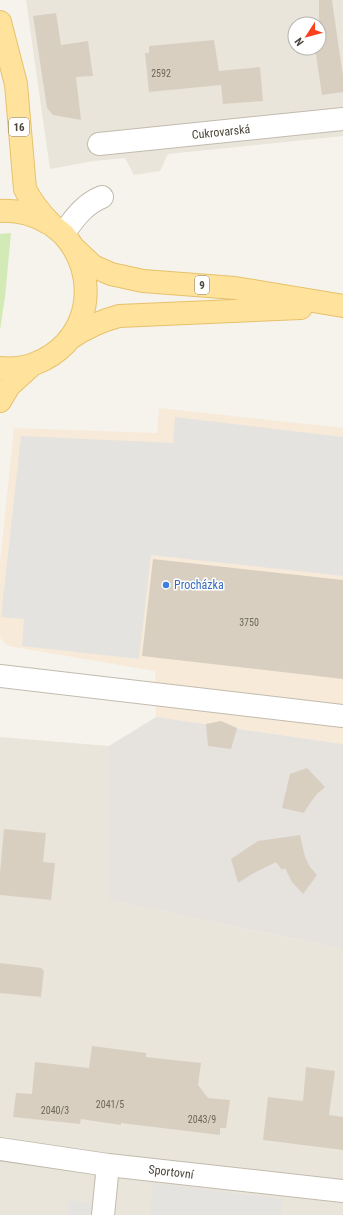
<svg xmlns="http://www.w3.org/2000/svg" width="343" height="1215" viewBox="0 0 343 1215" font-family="'Roboto Condensed',sans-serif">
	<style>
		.residential { fill: #eae5da; fill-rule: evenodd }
		.commercial { fill: #f7ead8 }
		.industrial { fill: #e6e2dd }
		.green { fill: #d2eab5 }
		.parking { fill: #e5e3e0 }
		.building { fill: #d8cfc1 }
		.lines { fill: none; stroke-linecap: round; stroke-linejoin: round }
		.minor-casing { stroke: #c2bbae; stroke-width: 24 }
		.major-casing { stroke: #e6c16a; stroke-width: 24 }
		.minor { stroke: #fff; stroke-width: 22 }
		.major { stroke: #ffe39c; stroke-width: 22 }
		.shop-dot { fill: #3f7fe0; stroke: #fff; stroke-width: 1.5 }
		.labels { text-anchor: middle; stroke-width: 3; stroke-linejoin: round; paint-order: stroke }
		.number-label { font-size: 10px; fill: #6e675b }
		.shield { fill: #fff; stroke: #817c74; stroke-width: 1 }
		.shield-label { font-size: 11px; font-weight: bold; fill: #4b4439 }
		.street-label { font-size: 12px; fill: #4b4439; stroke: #fff }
		.shop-label { font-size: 12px; fill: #366cbe; stroke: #fff; text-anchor: start }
	</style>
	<rect width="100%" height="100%" fill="#f6f3ec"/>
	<path class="residential" d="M26,0H343V136L168,154L160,171L134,175L125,158L94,161L50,169ZM295,24H319V48H295Z
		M0,737L109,746L111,900L343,949V1215H0Z"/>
	<path class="commercial" d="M159,408L343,428V744L156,717L155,671L8,646L0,638V562L14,428L157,433Z"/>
	<path class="industrial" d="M156,717L343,744V949L110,900L109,746Z"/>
	<path class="green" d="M11,233L5,297L0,330V234Z"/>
	<path class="parking" d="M175,417L343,437V576L151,555L139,659L22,646L24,619L1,617L21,436L173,443Z
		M153,1183L283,1199L281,1215H150Z
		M69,1200L95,1204L94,1215H67Z"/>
	<path class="building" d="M319,0H332L343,77V92L322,95L315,48H319Z
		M56,13L61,45L88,41L93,76L76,77L81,120L53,115L47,108L33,16Z
		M214,40L219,71L260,67L263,101L223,104L221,85L149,92L145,53H149V46Z
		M153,559L343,580V679L142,656Z
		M221,721L237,728L231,749L208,746L206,724Z
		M307,768L325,787L317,794L310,803L304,813L282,808L290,774Z
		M4,829L46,833L43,862L55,863L51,900L0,895V873Z
		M300,835L305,857L310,867L317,875L303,894L292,882L285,868L282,870L276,862L252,874L238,883L231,859L258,841Z
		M0,963L42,968V970H44L41,997L0,993Z
		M92,1046L146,1053V1057L201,1063L198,1085L208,1098L230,1100L226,1128H220V1135L137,1125L121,1123V1125L81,1119L80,1124L13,1117L16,1093L32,1094L35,1062L89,1068Z
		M306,1067L335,1071L329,1115L343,1117V1150L263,1140L268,1097L303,1101Z"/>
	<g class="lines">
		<defs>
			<path id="minor" d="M99,144L343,119
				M63,234C74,219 84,204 102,197
				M0,676L343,716
				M0,1149L108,1165L343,1191
				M103,1215L108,1165"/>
			<path id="major" d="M0,22L16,84L25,189C32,203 41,214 52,225C56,229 60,231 64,235C91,266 94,311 66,343C49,361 24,371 0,368
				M0,211C17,210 33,214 48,223
				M75,249L93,266L111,274L143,281L235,288L343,306
				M69,339C85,328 101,321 119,316L301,308
				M0,401L9,386L32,365"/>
		</defs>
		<use href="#minor" class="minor-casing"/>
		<use href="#major" class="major-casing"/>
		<use href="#minor" class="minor"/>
		<use href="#major" class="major"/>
	</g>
	<circle class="shop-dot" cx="166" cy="585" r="4"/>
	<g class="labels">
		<g class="number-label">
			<text x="161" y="77">2592</text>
			<text x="249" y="626">3750</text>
			<text x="110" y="1108">2041/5</text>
			<text x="55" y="1114">2040/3</text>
			<text x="202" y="1123">2043/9</text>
		</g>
		<g class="shield">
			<rect x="9" y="118" width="20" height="18" rx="3"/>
			<rect x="195" y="276" width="14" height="18" rx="3"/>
		</g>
		<g class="shield-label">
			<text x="19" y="131">16</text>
			<text x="202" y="289">9</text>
		</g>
		<g class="street-label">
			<text transform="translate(221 132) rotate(-6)" y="4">Cukrovarská</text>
			<text transform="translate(171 1172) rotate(7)" y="4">Sportovní</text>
		</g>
		<g class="shop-label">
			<text x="174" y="589">Procházka</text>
		</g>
	</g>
	<g transform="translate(307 36) rotate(234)"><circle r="19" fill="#ffffff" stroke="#b7b4b0"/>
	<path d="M0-3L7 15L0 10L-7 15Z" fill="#fc3f1d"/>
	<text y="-6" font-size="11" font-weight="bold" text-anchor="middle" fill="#4b4439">N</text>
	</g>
</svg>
